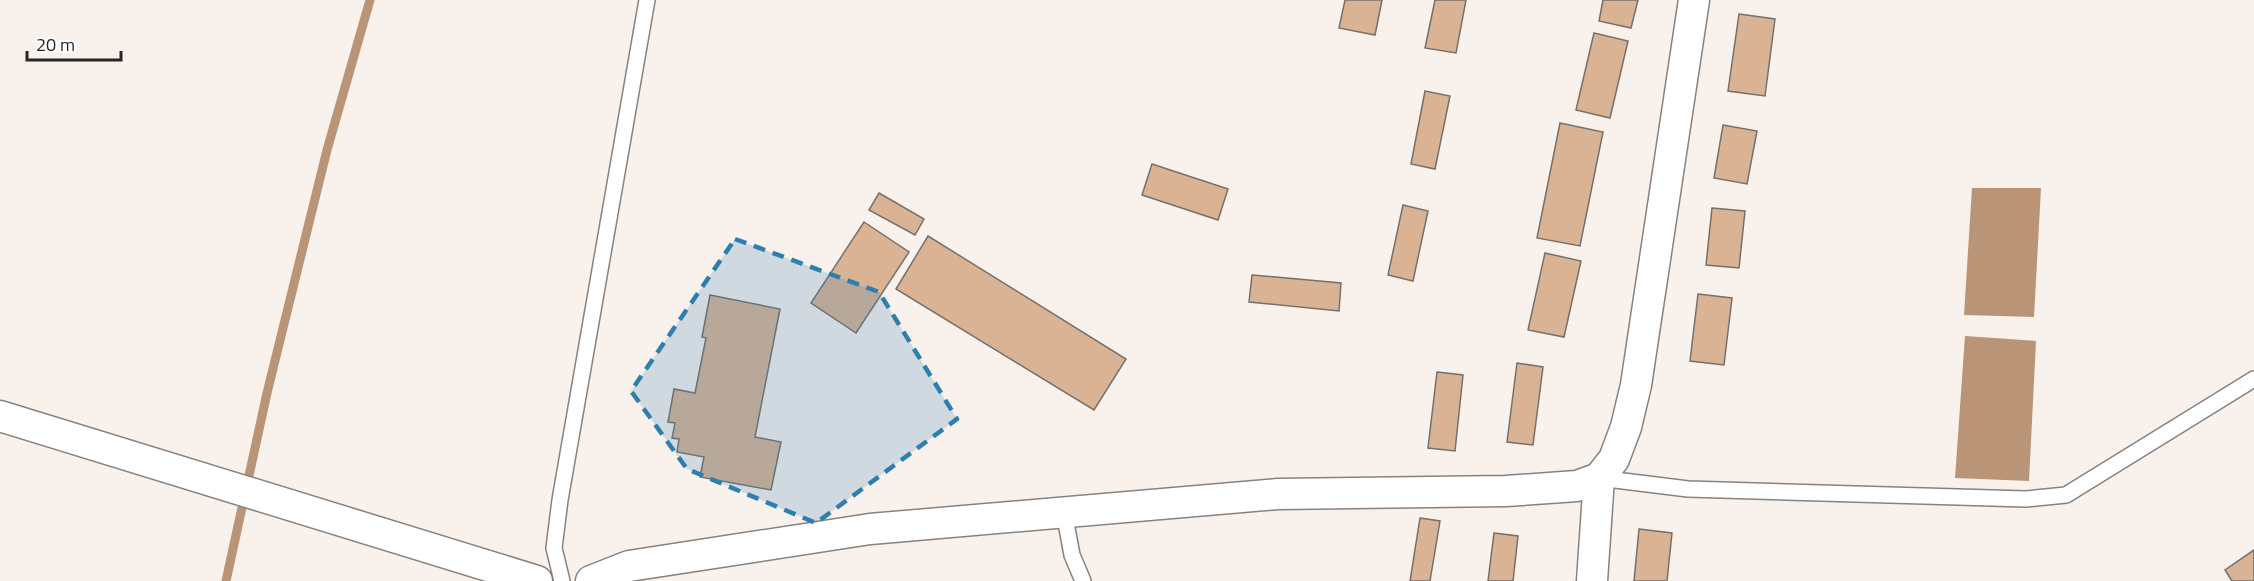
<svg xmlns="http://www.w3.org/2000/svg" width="2254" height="581" viewBox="0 0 2254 581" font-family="'Titillium Web',sans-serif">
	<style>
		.water { fill: #ba9476 }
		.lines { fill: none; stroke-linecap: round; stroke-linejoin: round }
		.stream { stroke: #ba9476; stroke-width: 9 }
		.building { fill: #dab394; stroke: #76706c; stroke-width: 1.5 }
		.lane-casing { stroke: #88827e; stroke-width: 18 }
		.street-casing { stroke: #88827e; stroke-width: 33 }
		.lane { stroke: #fff; stroke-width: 15 }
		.street { stroke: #fff; stroke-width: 30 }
		.marked { fill: #2e7fb0; fill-opacity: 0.2; stroke: #2e7fb0; stroke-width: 4.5; stroke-dasharray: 12 8; stroke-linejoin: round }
	</style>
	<rect width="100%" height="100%" fill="#f8f1ec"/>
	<path class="water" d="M1972,188H2041L2034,317L1964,315Z
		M1965,336L2036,341L2029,481L1955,478Z"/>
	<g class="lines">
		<path class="stream" d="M226,581L267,393L327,150L370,0"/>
	</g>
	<path class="building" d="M1345,0H1382L1375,35L1339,28Z
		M1435,0H1466L1456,53L1425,48Z
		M1603,0H1638L1631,28L1599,21Z
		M1739,14L1775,19L1765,96L1728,91Z
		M1594,33L1628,41L1610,118L1576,110Z
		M1425,91L1450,96L1435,169L1411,164Z
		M1560,123L1603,132L1580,246L1537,238Z
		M1723,125L1757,131L1747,184L1714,178Z
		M1152,164L1228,189L1218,220L1142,195Z
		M879,193L924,219L915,235L869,210Z
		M1403,205L1428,211L1413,281L1388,275Z
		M1712,208L1745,211L1739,268L1706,265Z
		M864,222L909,252L856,333L811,303Z
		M928,236L1126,359L1094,410L896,289Z
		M1545,253L1581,261L1564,337L1528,330Z
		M1252,275L1341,283L1339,311L1249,302Z
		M1698,294L1732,298L1724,365L1690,361Z
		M710,295L780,309L755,437L781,442L771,490L700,477L704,457L677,452L679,439L672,438L675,423L668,422L674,389L695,393L706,338L702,337Z
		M1517,363L1543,367L1533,445L1507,442Z
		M1437,372L1463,375L1455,451L1428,448Z
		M1420,518L1440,521L1430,581H1410Z
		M1639,529L1672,533L1667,581H1634Z
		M1494,533L1518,536L1513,581H1488Z
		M2254,550V581H2232L2225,570Z"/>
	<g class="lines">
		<defs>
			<path id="lane" d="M1599,478L1688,489L2026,499L2066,495L2254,379
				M1064,512L1072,555L1083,581
				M562,581L554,548L560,500L647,0"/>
			<path id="street" d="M0,416L537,581
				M591,581L629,566L870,529L1278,494L1506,491L1577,486L1599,478L1614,459L1626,427L1636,385L1694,0
				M1592,581L1599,478"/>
		</defs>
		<use href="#lane" class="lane-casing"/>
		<use href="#street" class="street-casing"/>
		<use href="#lane" class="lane"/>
		<use href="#street" class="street"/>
	</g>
	<path class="marked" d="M735,239L879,292L957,419L816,523L687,469L631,391Z"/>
	<path d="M27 51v9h94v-9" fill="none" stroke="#282624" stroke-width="3"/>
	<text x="36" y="51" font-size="18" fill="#282624" stroke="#ffffff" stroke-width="4.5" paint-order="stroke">20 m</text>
</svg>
